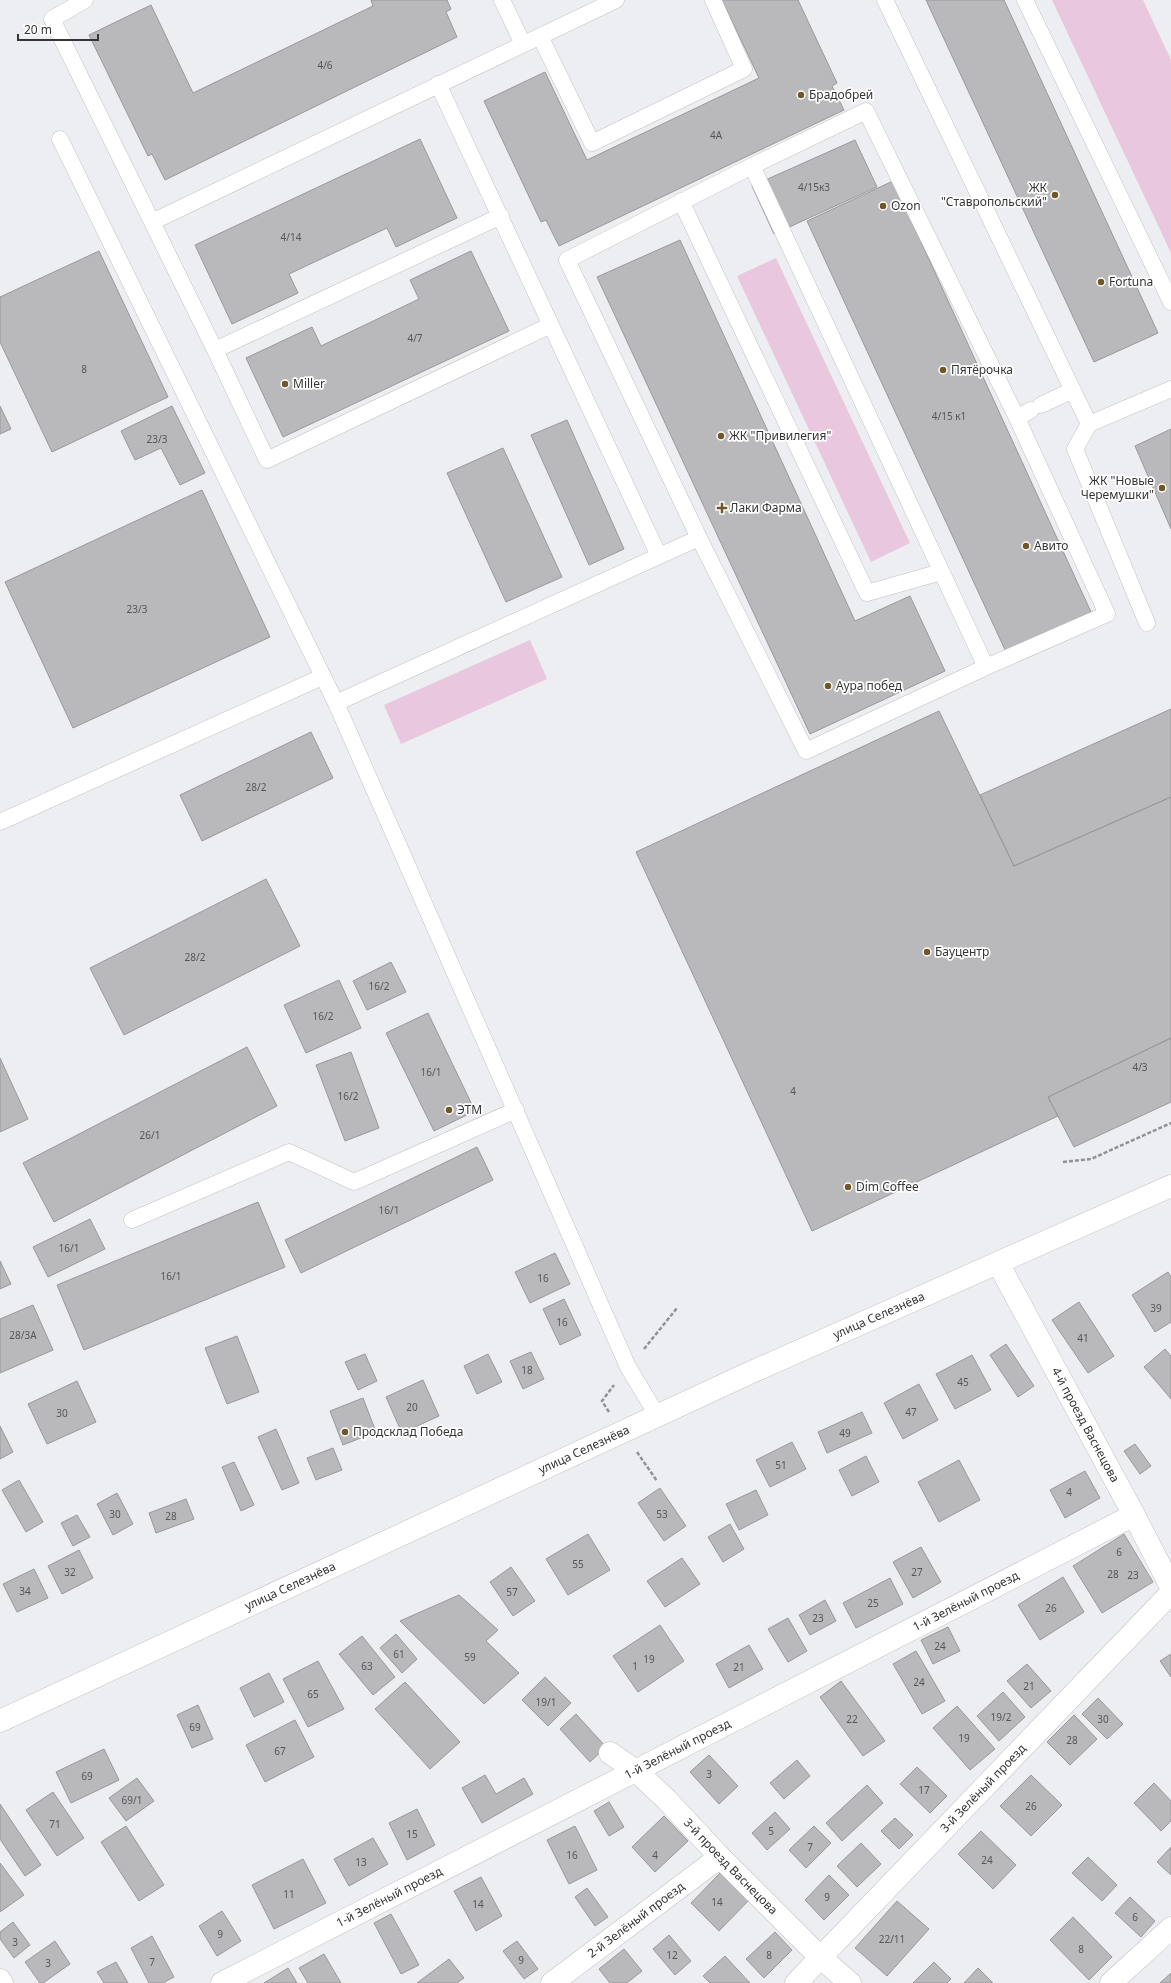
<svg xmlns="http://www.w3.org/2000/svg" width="1171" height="1983" viewBox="0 0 1171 1983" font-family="'Noto Sans',sans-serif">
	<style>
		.green { fill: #e9c7de }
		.building { fill: #b9b8bb; stroke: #99989b }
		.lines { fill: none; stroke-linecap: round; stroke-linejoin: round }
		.service-casing { stroke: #c1c2c5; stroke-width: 17 }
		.minor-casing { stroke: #c1c2c5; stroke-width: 23 }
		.tertiary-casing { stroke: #c1c2c5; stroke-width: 23 }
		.path { stroke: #919294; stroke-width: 2.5; stroke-dasharray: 4 2; stroke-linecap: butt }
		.service { stroke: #fff; stroke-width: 16 }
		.minor { stroke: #fff; stroke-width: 22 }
		.tertiary { stroke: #fff; stroke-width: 22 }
		.poi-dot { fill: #715628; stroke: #fff; stroke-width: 1.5 }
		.labels { text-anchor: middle; stroke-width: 3.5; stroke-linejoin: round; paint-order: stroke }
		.number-label { font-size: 10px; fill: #565657 }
		.poi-label { font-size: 12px; fill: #353536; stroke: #fff; text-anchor: start }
		.street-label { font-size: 12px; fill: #353536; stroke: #fff }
	</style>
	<rect width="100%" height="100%" fill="#eceef1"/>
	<path class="green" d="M1052,0H1143L1171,60V253Z
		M776,258L910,543L871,562L737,276Z
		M530,640L547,679L401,744L384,705Z"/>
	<path class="building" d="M371,0H447L451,9L446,12L457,37L165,180L152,154L148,156L89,35L151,5L193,93L373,6Z
		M722,0H798L837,83L832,86L844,110L559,246L546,220L541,222L484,101L545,72L587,160L759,78Z
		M926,0H1004L1158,333L1094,362Z
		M420,139L457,218L396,247L387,228L289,274L298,293L232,324L195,245Z
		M855,140L877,187L774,234L752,186Z
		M893,181L1091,612L1006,652L807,221Z
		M680,240L855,621L910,596L945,671L810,734L597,277Z
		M99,251L168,397L52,452L0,342V297Z
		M471,251L509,331L283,437L246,358L312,327L321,346L419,299L410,280Z
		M0,406L11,429L0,434Z
		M172,406L205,473L180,485L161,448L135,460L121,431Z
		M567,420L624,549L589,565L531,435Z
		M1171,429V529L1135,446Z
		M503,448L562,577L506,602L447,473Z
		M202,490L270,637L73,728L5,582Z
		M1171,709V797L1014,866L980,795Z
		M939,711L1014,866L1171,797V1038L1048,1097L1058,1116L812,1231L636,852Z
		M311,732L333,778L202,841L180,795Z
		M266,879L300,946L124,1035L90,968Z
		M391,962L406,992L367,1010L353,981Z
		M339,980L361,1028L306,1053L284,1005Z
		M428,1013L475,1111L434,1131L386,1033Z
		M1171,1038V1102L1074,1147L1048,1097Z
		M247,1047L277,1106L54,1222L23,1163Z
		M351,1052L379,1128L345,1141L316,1065Z
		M0,1058L28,1119L0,1132Z
		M477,1147L493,1180L301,1273L285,1240Z
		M258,1202L285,1267L84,1350L57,1285Z
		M90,1219L105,1249L48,1277L33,1247Z
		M555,1253L570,1284L530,1303L515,1272Z
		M0,1261L11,1284L0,1289Z
		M1168,1272L1171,1277V1322L1155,1332L1132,1295Z
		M564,1299L581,1335L560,1345L543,1309Z
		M1079,1302L1114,1356L1088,1373L1052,1320Z
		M33,1305L53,1350L0,1373V1319Z
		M237,1336L259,1392L227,1404L205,1348Z
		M1006,1344L1034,1386L1018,1397L990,1355Z
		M1165,1349L1171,1356V1399L1144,1367Z
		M531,1352L544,1379L523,1389L510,1361Z
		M365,1354L377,1381L358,1390L345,1362Z
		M488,1354L502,1382L477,1394L464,1366Z
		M972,1355L991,1390L955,1409L936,1374Z
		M423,1380L439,1416L402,1433L386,1397Z
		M77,1381L96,1422L47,1444L28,1404Z
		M919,1384L938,1420L903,1439L884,1403Z
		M363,1398L376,1432L343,1445L330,1411Z
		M862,1412L872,1433L827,1453L818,1432Z
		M0,1426L13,1452L0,1459Z
		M276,1429L299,1483L282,1490L258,1437Z
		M792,1442L806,1469L770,1487L756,1460Z
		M1135,1444L1151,1466L1140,1474L1124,1451Z
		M333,1448L342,1470L316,1480L307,1458Z
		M866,1456L879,1482L852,1496L839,1470Z
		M959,1460L980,1500L939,1522L918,1482Z
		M234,1462L254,1505L241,1511L222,1467Z
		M1085,1471L1100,1498L1065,1518L1050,1490Z
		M19,1480L43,1522L26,1532L2,1490Z
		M660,1488L686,1526L664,1541L638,1503Z
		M756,1490L768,1515L739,1530L726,1504Z
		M117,1493L133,1524L113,1535L97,1504Z
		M186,1499L194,1519L156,1533L149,1513Z
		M77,1515L90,1537L73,1546L61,1523Z
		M730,1524L744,1549L723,1562L708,1537Z
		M588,1534L610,1570L568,1595L546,1559Z
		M1124,1534L1153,1582L1102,1613L1073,1566Z
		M921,1547L941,1582L913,1598L893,1562Z
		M79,1550L93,1578L62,1594L48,1566Z
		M682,1558L700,1584L665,1607L647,1581Z
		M511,1567L535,1601L513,1616L490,1582Z
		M34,1569L48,1598L17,1612L3,1584Z
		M1063,1577L1084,1612L1040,1640L1018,1605Z
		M890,1578L903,1604L856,1628L843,1603Z
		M459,1595L498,1630L486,1641L519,1673L484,1704L400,1621Z
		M825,1600L836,1621L810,1635L799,1615Z
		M788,1618L807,1651L788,1662L768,1629Z
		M660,1625L684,1661L638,1692L613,1656Z
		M948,1627L960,1651L933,1664L921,1640Z
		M396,1634L417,1659L402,1673L380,1648Z
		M362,1636L395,1677L373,1695L339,1654Z
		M749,1645L763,1669L729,1688L716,1664Z
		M916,1651L945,1701L922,1714L893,1664Z
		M1171,1654V1677L1160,1661Z
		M318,1661L344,1709L308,1727L283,1679Z
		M1027,1664L1051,1691L1031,1708L1007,1681Z
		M269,1673L284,1702L254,1717L240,1688Z
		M545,1677L571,1703L548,1726L522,1700Z
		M841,1681L885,1741L863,1756L820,1697Z
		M405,1682L460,1742L430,1769L375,1709Z
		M1003,1692L1025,1717L999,1741L977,1716Z
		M1098,1698L1123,1724L1107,1739L1082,1714Z
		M198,1705L213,1739L192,1748L177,1715Z
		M957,1706L995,1749L970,1770L933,1728Z
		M576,1714L606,1747L590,1762L560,1729Z
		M1074,1715L1097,1739L1070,1765L1047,1742Z
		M295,1720L314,1757L265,1782L246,1745Z
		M104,1749L119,1780L71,1803L56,1772Z
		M709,1755L738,1786L719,1804L690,1772Z
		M797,1760L810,1776L784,1799L770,1783Z
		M917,1767L947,1796L930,1813L900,1784Z
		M485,1775L496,1794L524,1778L533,1794L482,1823L462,1788Z
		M1031,1775L1062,1805L1031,1836L1000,1806Z
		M137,1778L154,1801L126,1821L109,1798Z
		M1154,1783L1171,1801V1821L1161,1831L1134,1803Z
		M867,1785L883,1803L842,1841L826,1823Z
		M53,1792L84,1838L57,1856L26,1810Z
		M609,1802L624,1827L609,1836L594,1811Z
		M0,1804L41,1865L25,1876L0,1839Z
		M417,1809L435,1845L407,1860L389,1823Z
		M775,1812L790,1829L767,1850L752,1833Z
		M664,1816L688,1841L655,1872L632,1847Z
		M895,1818L913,1835L899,1849L881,1831Z
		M126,1826L164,1885L139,1901L101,1842Z
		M575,1826L597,1870L569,1884L547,1840Z
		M814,1826L831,1843L806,1868L789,1850Z
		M981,1831L1016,1865L993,1889L958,1854Z
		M373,1838L388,1864L349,1886L334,1859Z
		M861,1843L881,1864L857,1887L837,1866Z
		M1171,1847V1875L1157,1862Z
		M1088,1857L1117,1885L1102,1901L1072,1873Z
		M303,1859L326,1903L274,1929L252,1885Z
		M0,1863L24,1895L0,1912Z
		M723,1870L751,1898L719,1931L691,1903Z
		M829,1875L849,1895L824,1920L805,1900Z
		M481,1877L502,1916L476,1931L454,1891Z
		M587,1888L608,1917L595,1926L575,1897Z
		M1130,1897L1155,1921L1141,1937L1115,1913Z
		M897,1901L929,1929L887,1976L855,1948Z
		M222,1911L241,1941L217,1956L199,1926Z
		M391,1914L419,1965L401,1974L374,1923Z
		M1073,1917L1112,1957L1089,1980L1050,1940Z
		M13,1922L30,1945L14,1958L0,1939V1932Z
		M775,1932L792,1950L764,1978L746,1959Z
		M669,1935L691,1961L675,1975L653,1949Z
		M152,1936L174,1977L163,1983H149L131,1948Z
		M55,1941L70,1964L43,1983H40L25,1962Z
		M517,1941L538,1969L524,1979L503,1951Z
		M624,1949L642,1971L627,1983H610L599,1969Z
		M324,1954L341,1983H308L299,1968Z
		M725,1956L750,1983H710L703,1976Z
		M449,1959L464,1978L457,1983H417Z
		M116,1962L128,1983H104L97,1972Z
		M934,1962L951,1979L947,1983H913Z
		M288,1968L297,1983H264Z
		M978,1968L993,1983H964Z
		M1171,1973V1983H1160Z"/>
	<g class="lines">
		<defs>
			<path id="service" d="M85,0L52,19L152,222
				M502,0L523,44
				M885,0L1089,424L1075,449L1147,623
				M1025,0L1171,302
				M540,36L592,143L744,69L713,0
				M60,139L336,703L628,1367L657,1415
				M752,166L986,667
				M681,201L867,593L941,572
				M501,216L215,350L267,460L551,325
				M215,350L152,222L616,0
				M1041,405L1073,390
				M1089,424L1171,389
				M699,538L806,751L986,667L1107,614L1017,418
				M659,556L699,538L567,260L752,166L866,111L1017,418L1031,410
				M336,703L659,556L438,84
				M0,822L322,677
				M132,1220L289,1152L354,1182L516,1110"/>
			<g id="minor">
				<path id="s1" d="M998,1263L1134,1515L1171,1587"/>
				<path id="s2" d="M610,1753L636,1771L666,1799L720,1857L820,1957L850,1983"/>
				<path d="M0,1980L2,1983"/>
				<path id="s3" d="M222,1983L1134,1515"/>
				<path id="s4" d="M552,1983L720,1857"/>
				<path id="s5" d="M796,1983L1171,1593"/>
				<path d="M1111,1983L1171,1928"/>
			</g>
			<g id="tertiary">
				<path id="s6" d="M0,1721L745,1375L1171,1186"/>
			</g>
		</defs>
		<use href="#service" class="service-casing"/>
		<use href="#minor" class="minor-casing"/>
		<use href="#tertiary" class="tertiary-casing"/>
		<path class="path" d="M1063,1162L1091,1159L1171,1123
			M644,1349L677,1308
			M609,1412L602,1401L614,1385
			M637,1452L657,1481"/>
		<use href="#service" class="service"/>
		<use href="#minor" class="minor"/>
		<use href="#tertiary" class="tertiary"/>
	</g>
	<g class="poi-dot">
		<circle cx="801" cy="95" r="4"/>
		<circle cx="1055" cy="195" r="4"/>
		<circle cx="883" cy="206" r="4"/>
		<circle cx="1101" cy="282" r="4"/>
		<circle cx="943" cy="370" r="4"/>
		<circle cx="285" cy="384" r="4"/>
		<circle cx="721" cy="436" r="4"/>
		<circle cx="1162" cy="488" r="4"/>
		<path d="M720 502h4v4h4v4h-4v4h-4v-4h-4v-4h4z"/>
		<circle cx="1026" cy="546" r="4"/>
		<circle cx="828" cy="686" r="4"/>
		<circle cx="927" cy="952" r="4"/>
		<circle cx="449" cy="1110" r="4"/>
		<circle cx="848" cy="1187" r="4"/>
		<circle cx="345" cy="1432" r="4"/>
	</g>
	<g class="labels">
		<g class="number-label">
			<text x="325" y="69">4/6</text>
			<text x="716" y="139">4А</text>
			<text x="814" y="191">4/15к3</text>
			<text x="291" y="241">4/14</text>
			<text x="415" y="342">4/7</text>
			<text x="84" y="373">8</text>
			<text x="949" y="420">4/15 к1</text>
			<text x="157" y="443">23/3</text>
			<text x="137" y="613">23/3</text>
			<text x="256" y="791">28/2</text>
			<text x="195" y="961">28/2</text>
			<text x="379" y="990">16/2</text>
			<text x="323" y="1020">16/2</text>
			<text x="1140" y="1071">4/3</text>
			<text x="431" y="1076">16/1</text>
			<text x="793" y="1095">4</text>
			<text x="348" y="1100">16/2</text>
			<text x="150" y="1139">26/1</text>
			<text x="389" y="1214">16/1</text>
			<text x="69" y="1252">16/1</text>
			<text x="171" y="1280">16/1</text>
			<text x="543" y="1282">16</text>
			<text x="1156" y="1312">39</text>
			<text x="562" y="1326">16</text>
			<text x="23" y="1339">28/3А</text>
			<text x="1083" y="1342">41</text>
			<text x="527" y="1374">18</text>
			<text x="963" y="1386">45</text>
			<text x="412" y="1411">20</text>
			<text x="911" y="1416">47</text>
			<text x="62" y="1417">30</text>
			<text x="845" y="1437">49</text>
			<text x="781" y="1469">51</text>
			<text x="1069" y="1496">4</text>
			<text x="115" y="1518">30</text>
			<text x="662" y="1518">53</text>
			<text x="171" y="1520">28</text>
			<text x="1119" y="1556">6</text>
			<text x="578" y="1568">55</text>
			<text x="70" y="1576">32</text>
			<text x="917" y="1576">27</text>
			<text x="1113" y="1578">28</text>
			<text x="1133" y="1579">23</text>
			<text x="25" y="1595">34</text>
			<text x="512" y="1596">57</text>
			<text x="873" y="1607">25</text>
			<text x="1051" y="1612">26</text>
			<text x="818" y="1622">23</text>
			<text x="940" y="1650">24</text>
			<text x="399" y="1658">61</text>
			<text x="470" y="1661">59</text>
			<text x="649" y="1663">19</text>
			<text x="367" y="1670">63</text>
			<text x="635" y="1670">1</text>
			<text x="739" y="1671">21</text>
			<text x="919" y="1686">24</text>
			<text x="1029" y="1690">21</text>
			<text x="313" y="1698">65</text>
			<text x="546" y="1706">19/1</text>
			<text x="1001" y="1721">19/2</text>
			<text x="852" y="1723">22</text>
			<text x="1103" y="1723">30</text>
			<text x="195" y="1731">69</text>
			<text x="964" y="1742">19</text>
			<text x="1072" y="1744">28</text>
			<text x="280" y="1755">67</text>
			<text x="709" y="1778">3</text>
			<text x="87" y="1780">69</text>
			<text x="924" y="1794">17</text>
			<text x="132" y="1804">69/1</text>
			<text x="1031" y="1810">26</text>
			<text x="55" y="1828">71</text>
			<text x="771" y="1835">5</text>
			<text x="412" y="1838">15</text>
			<text x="810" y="1851">7</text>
			<text x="572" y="1859">16</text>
			<text x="655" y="1859">4</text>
			<text x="987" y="1864">24</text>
			<text x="361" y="1866">13</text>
			<text x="289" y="1898">11</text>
			<text x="827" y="1901">9</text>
			<text x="717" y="1906">14</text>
			<text x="478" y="1908">14</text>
			<text x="1135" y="1921">6</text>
			<text x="220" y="1938">9</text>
			<text x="892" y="1943">22/11</text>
			<text x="15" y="1946">3</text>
			<text x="1081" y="1953">8</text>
			<text x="672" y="1959">12</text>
			<text x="769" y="1959">8</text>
			<text x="521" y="1964">9</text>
			<text x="152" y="1966">7</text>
			<text x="48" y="1967">3</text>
		</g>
		<g class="poi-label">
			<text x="809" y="99">Брадобрей</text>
			<text x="1047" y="192" text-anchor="end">ЖК<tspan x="1047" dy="14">"Ставропольский"</tspan></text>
			<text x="891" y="210">Ozon</text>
			<text x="1109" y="286">Fortuna</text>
			<text x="951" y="374">Пятёрочка</text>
			<text x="293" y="388">Miller</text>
			<text x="729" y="440">ЖК "Привилегия"</text>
			<text x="1154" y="485" text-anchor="end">ЖК "Новые<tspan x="1154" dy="14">Черемушки"</tspan></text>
			<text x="730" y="512">Лаки Фарма</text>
			<text x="1034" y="550">Авито</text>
			<text x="836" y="690">Аура побед</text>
			<text x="935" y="956">Бауцентр</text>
			<text x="457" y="1114">ЭТМ</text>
			<text x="856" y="1191">Dim Coffee</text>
			<text x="353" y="1436">Продсклад Победа</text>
		</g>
		<g class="street-label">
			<text dy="4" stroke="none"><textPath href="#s6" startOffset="968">улица Селезнёва</textPath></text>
			<text dy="4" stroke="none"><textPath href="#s1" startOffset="184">4-й проезд Васнецова</textPath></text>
			<text dy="4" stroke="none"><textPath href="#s6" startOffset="644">улица Селезнёва</textPath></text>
			<text dy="4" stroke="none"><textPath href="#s6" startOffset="320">улица Селезнёва</textPath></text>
			<text dy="4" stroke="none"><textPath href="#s3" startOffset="836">1-й Зелёный проезд</textPath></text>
			<text dy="4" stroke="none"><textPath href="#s3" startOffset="512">1-й Зелёный проезд</textPath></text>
			<text dy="4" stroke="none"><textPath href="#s5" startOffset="270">3-й Зелёный проезд</textPath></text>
			<text dy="4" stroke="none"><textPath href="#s2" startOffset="166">3-й проезд Васнецова</textPath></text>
			<text dy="4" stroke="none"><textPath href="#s3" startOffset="188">1-й Зелёный проезд</textPath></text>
			<text dy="4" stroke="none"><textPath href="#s4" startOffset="105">2-й Зелёный проезд</textPath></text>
		</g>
	</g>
	<path d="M18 34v6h80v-6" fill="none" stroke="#353536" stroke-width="2"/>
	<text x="24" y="34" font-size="12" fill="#353536" stroke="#ffffff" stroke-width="3" paint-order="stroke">20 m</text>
</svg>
